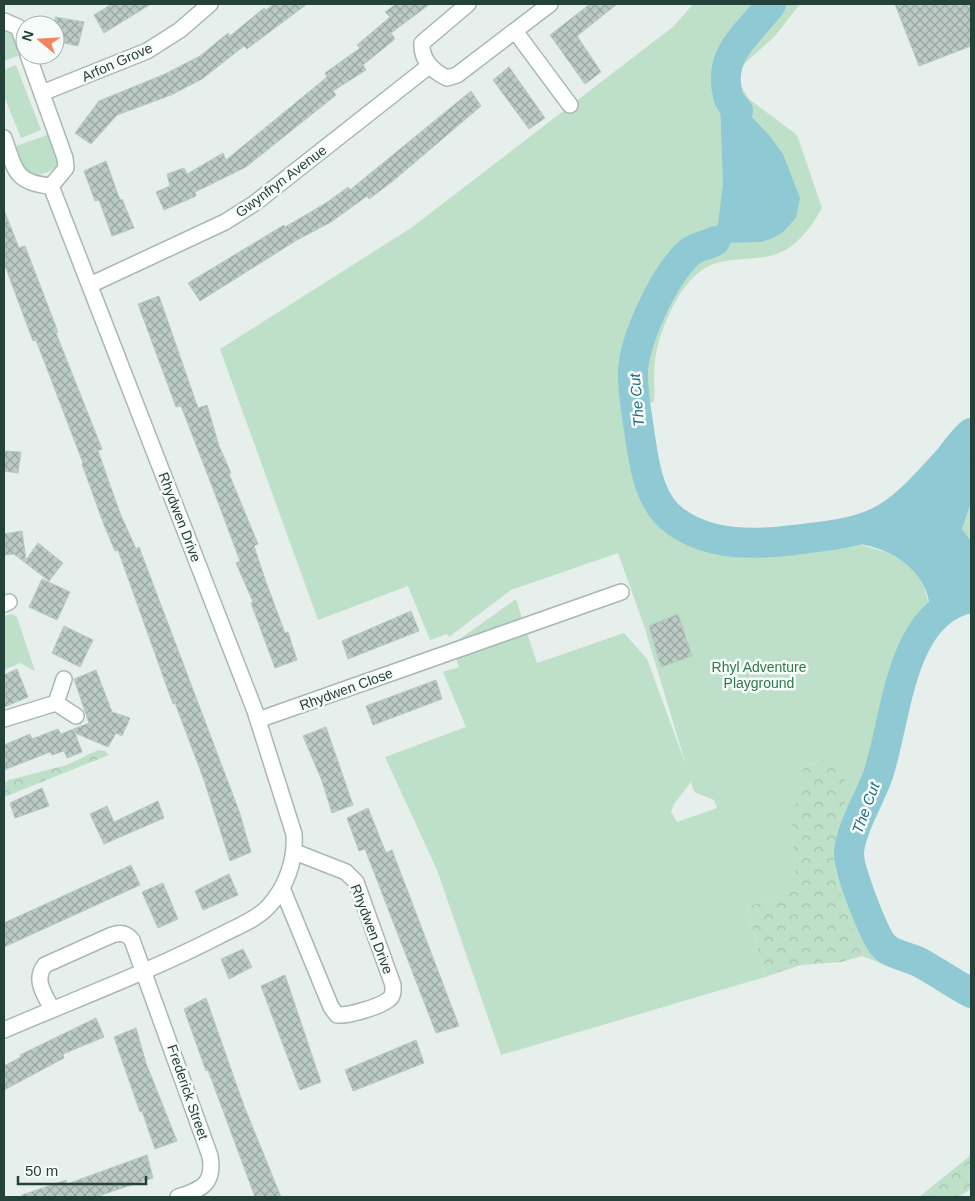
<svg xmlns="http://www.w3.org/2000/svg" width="975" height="1201" viewBox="0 0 975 1201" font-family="Helvetica,sans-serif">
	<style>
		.green { fill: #bfe0c8; fill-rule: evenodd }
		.forest { fill: url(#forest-crowns) }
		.water { fill: #8ec9d4 }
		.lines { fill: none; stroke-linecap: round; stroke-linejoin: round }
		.river { stroke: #8ec9d4; stroke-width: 30 }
		.building { fill: url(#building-cross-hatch); stroke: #b8c9c2 }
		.street-casing { stroke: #a8b8b2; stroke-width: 18 }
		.street { stroke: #fff; stroke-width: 15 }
		.labels { text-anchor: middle; stroke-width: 5; stroke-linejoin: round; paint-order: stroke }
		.street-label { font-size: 14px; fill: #24423a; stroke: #f7fbf9 }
		.park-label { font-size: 14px; fill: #2d7a4b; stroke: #f7fbf9 }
		.water-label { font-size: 15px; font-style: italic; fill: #1c6f80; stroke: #f7fbf9 }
	</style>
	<defs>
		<pattern id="forest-crowns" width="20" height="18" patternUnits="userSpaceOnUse" patternTransform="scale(1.25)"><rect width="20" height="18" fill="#bfe0c8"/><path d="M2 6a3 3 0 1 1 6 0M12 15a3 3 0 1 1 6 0" fill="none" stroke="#a4c1ad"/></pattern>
		<pattern id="building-cross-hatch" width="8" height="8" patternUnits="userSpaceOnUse" patternTransform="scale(1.25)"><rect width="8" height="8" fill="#bbcac4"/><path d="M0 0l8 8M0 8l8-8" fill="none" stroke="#98a6a0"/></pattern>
	</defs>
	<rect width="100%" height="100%" fill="#e6efeb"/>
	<path class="green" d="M693,4H800L775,36L733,74L749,99L797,135L822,208C809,231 792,254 764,257C746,260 729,258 711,265C681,278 663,323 656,353C653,368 655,386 654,402L630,407L634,451L640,478L650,500L668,523L687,536L717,546L744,548L847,541L893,554L906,560L923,583L929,604L926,618L915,633L898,672L872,767L845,838L843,861L871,939L888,956L919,968L916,977L862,956L840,893L833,858L843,815L846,786L838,763L821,760L804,766L793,821L795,867L799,889L747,907L765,977L501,1055L437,870L385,757L466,727L443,672L459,667L455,655L527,633L537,663L624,633L647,659L686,765L644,626L618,553L511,590L449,637L447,634L430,640L408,586L318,620L220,349L411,228L674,26ZM691,782L694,792L714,800L717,808L677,822L671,812L674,804Z
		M4,26L10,29L20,55L4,61Z
		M16,65L41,130L21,138L4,96V70Z
		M50,134L59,161C55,172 45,173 35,176L25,171L16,146Z
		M971,503V541L962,529Z
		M516,599L522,618L454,643Z
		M12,614L17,617L35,671L20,663L4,670V616Z"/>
	<path class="forest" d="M98,750L105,751L109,755L4,797V783L9,780L67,765Z
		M822,760L838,762L847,786L843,815L833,858L840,893L862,956L841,962L801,965L765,977L747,907L798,889L795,867L792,821L804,766Z
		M971,1155V1189L958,1197H919Z"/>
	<path class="water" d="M762,4H782L763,24L738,42Z
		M726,74L731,93L739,104L769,135L783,154L800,198L796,218L782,233L773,238L761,242L729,243L699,253L687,263L663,289L690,248L705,238L718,224L723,184L720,101Z
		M971,433V503L962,529L971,541V598C950,602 935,614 923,631C925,623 929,614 929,605C929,594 923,582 916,574C886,536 827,541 783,541L845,534L886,518L914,495Z
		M940,971L971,987V996L937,978Z"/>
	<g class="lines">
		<path class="river" d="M738,111C728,100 728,98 726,84C723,48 753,30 771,4
			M715,241C708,245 698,246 691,251C665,272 632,343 633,375C633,398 638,421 641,443C645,470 651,504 675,521C709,546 754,545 794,540C825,536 859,534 886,518C909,504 931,479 949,459C956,450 962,441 971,433
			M971,598C899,611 897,719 878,775C870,798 851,828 849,852C848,869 871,925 880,941C889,956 906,955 919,962C937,972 953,983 971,993"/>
	</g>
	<path class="building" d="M112,4H151L104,33L94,15Z
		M274,4H307L247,49L244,46L202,79L171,95L117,115L91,144L75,133L99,101L165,74L200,56L228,33L230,36L264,8L266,10Z
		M396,4H430L391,33L395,39L363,65L366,70L333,91L336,95L246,167L195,192L196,196L164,210L156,192L170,186L167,174L184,168L187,174L223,153L226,160L327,77L325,73L360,48L357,45L390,17L385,12Z
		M590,4H617L577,36L601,72L585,84L550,35Z
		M895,4H971V46L919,66Z
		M55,17L84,22L78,46L55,41Z
		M509,67L545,118L529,129L493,80Z
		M471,91L481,106L393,181L369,199L367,196L331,222L297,240L200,301L188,283L284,225L285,227L326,203L348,187L350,190Z
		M106,161L120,200L122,199L134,228L112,236L99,200L95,201L84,171Z
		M4,210L19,248L25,246L58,332L56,333L102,449L98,451L120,513L136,549L139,547L239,811L251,852L230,861L204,780L175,703L173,704L118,550L115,551L104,525L82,464L83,463L36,340L33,341L4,263Z
		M159,296L198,408L207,405L219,446L231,473L229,474L258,544L254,546L266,582L285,633L288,632L297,660L275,668L251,603L253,602L236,563L240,561L212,486L181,406L176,407L138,304Z
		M4,451L21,452L18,473L4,471Z
		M22,531L26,560L38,543L63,563L49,581L14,554L4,555V534Z
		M42,579L70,592L57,620L29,607Z
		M411,611L419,631L348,659L342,641Z
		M678,614L692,656L661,667L649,626Z
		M64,626L93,640L80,667L52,653Z
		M17,669L28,697L4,707V675Z
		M96,670L112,712L130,718L122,736L116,733L108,747L75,733L82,752L67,758L64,751L52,755L50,752L4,770V745L30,734L32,739L58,729L61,734L89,723L74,679Z
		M436,680L442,699L373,725L366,706Z
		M326,727L353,805L332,813L322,781L303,736Z
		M42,788L49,806L15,818L10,803Z
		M158,801L164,818L104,844L90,814L107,806L114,822Z
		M368,808L386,853L392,850L459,1026L436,1033L365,849L359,851L347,818Z
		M131,865L140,885L4,947V923Z
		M229,874L238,895L203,910L195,891Z
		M163,883L178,919L158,928L142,892Z
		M243,949L252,967L229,979L221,959Z
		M285,975L321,1082L300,1090L261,986Z
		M206,998L244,1106L281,1197H255L208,1070L206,1071L184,1009Z
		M96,1018L104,1037L63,1054L64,1058L4,1090V1066L21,1057L20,1055Z
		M136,1028L146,1063L177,1141L155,1149L142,1111L140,1112L114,1037Z
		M416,1040L424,1063L353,1091L345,1070Z
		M147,1155L153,1178L113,1191L96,1197H22V1195L66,1180L67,1184Z"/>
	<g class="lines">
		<defs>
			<path id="street" d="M468,4L422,43C421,60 433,71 447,78L457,75L550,4
				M4,21L18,27L25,46
				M515,31L570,105
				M42,93L147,51L180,30L210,4
				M4,138C15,169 14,183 51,186L66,168L65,158L28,55
				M90,285L225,222L255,203L429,66
				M4,604L9,602
				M56,703L76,716
				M4,719L56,703L64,679
				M258,720L621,592
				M282,888L331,1007L337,1015C348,1016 379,1007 388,1000C394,996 393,991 393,985L356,882L346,872L295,852
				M52,1009C45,995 33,980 45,965L112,935C121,932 126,933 132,940L210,1156C215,1184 201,1190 178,1197
				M4,1030C76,999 149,972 219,936C234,928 256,920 268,907C286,888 296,860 294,834L255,711L51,186"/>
		</defs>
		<use href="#street" class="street-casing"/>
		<use href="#street" class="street"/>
	</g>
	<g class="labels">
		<g class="street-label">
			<text transform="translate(117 62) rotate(-24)" y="5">Arfon Grove</text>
			<text transform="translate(281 181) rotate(-37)" y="5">Gwynfryn Avenue</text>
			<text transform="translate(180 517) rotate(69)" y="5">Rhydwen Drive</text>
			<text transform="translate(346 689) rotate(-20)" y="5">Rhydwen Close</text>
			<text transform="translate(372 929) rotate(69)" y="5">Rhydwen Drive</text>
			<text transform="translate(188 1092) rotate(71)" y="5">Frederick Street</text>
		</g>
		<g class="park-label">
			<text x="759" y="672">Rhyl Adventure<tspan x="759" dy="16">Playground</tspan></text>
		</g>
		<g class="water-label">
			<text transform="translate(637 400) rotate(-95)" y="5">The Cut</text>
			<text transform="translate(866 808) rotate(-70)" y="5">The Cut</text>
		</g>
	</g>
	<rect width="975" height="1201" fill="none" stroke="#24423a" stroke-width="10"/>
	<g transform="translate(40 40) rotate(288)"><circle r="24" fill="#f7fbf9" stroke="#a3b1ad"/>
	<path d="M0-4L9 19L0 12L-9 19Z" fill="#f4845f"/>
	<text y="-8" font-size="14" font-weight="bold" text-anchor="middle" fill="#24423a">N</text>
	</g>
	<path d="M18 1176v8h128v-8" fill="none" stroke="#24423a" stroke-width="2.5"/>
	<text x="25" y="1176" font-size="15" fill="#24423a" stroke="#f7fbf9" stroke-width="4" paint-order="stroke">50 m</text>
</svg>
